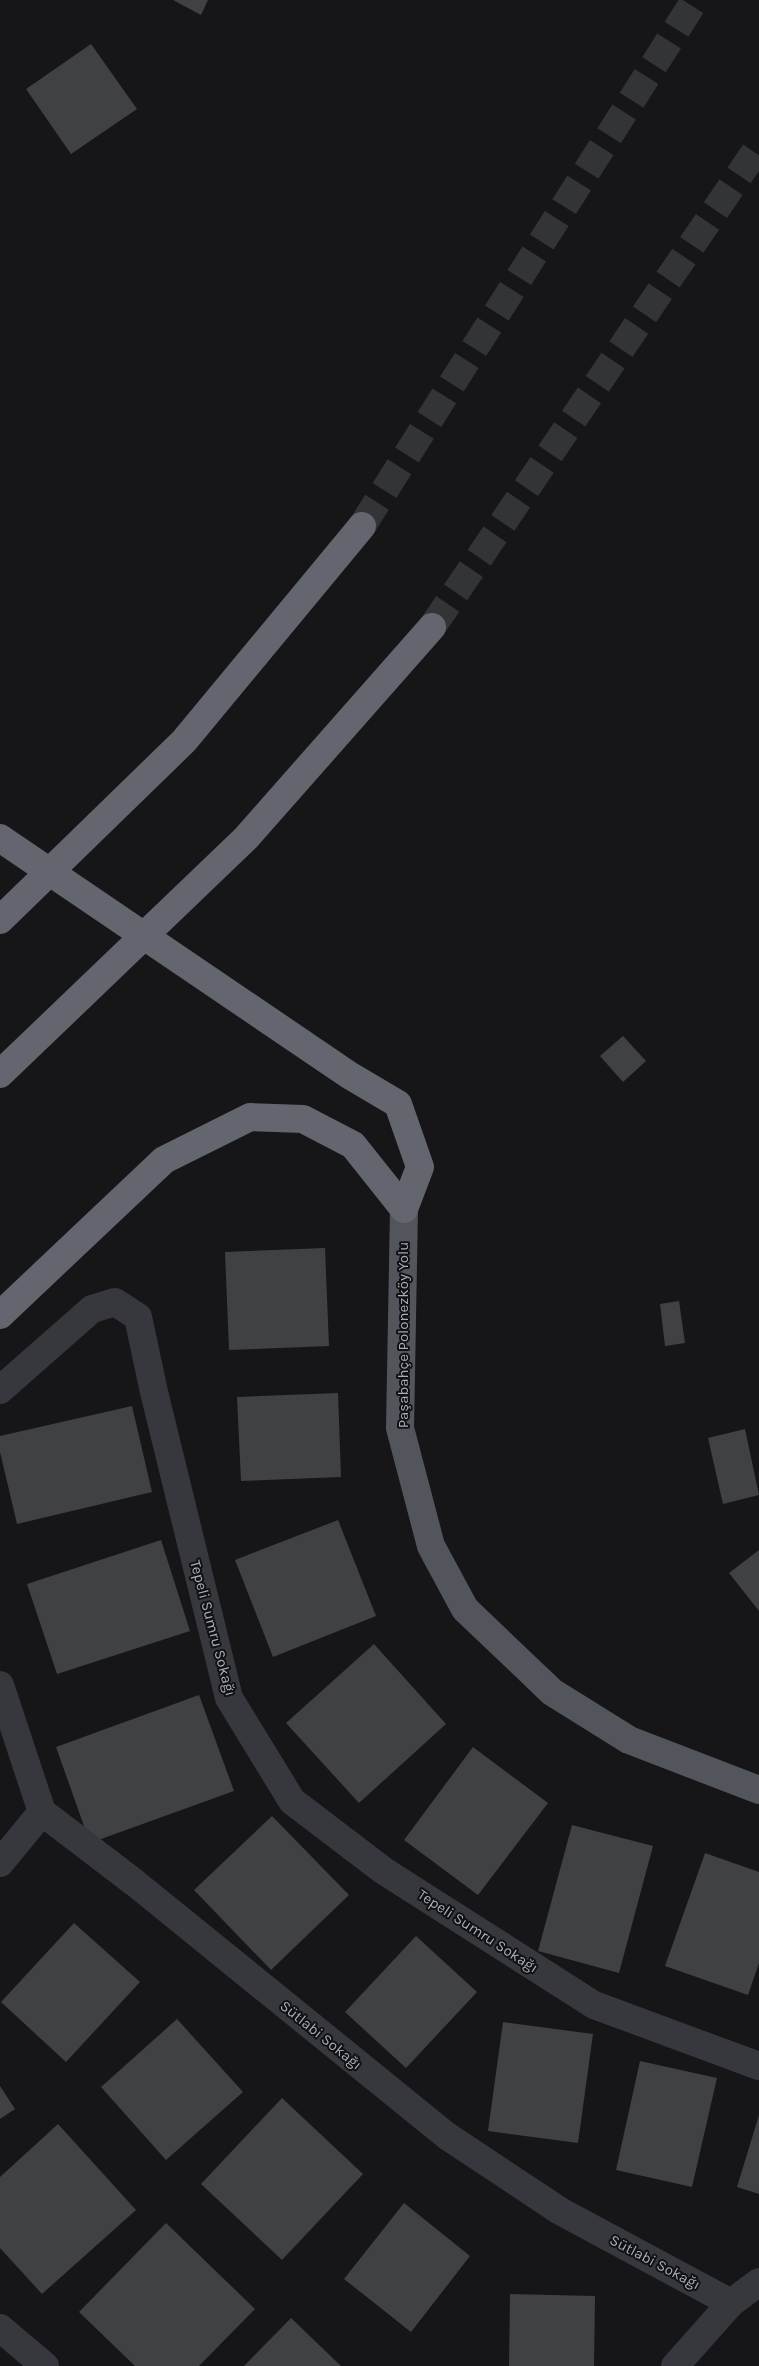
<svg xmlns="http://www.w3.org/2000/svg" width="759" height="2366" viewBox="0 0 759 2366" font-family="Karla,sans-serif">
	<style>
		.building { fill: #404145 }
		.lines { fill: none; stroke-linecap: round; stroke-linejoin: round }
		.highway-tunnel { stroke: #333438; stroke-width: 28; stroke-dasharray: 28 14; stroke-linecap: butt }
		.minor { stroke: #37383d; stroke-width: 28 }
		.major { stroke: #53555c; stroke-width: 28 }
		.highway { stroke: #63666e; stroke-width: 28 }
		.labels { text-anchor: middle; stroke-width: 4; stroke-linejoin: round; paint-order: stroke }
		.street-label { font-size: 15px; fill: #a8adb8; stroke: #111113 }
	</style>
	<rect width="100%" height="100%" fill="#161618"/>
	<path class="building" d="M173,0H208L201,15Z
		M91,44L137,109L71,154L26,89Z
		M623,1036L646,1061L623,1082L600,1056Z
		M325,1248L329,1346L229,1350L225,1252Z
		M679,1301L685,1343L665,1346L660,1304Z
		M338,1393L341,1477L241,1481L237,1397Z
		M132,1406L152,1492L17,1524L0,1452V1436Z
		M745,1429L759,1495L723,1504L708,1438Z
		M338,1520L376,1616L273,1657L235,1560Z
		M161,1540L190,1631L57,1674L27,1584Z
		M759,1550V1611L729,1573Z
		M374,1644L446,1724L359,1803L286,1723Z
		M199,1695L234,1791L90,1843L56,1747Z
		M473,1747L548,1803L478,1895L404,1840Z
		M272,1816L349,1895L271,1970L194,1890Z
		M572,1825L653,1846L619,1973L538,1951Z
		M705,1853L759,1872V1963L748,1995L665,1966Z
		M74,1923L140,1982L66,2062L1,2002Z
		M416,1936L477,1992L406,2068L345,2012Z
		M177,2019L243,2092L166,2160L101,2087Z
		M503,2022L593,2034L578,2143L488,2131Z
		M640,2061L717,2078L692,2187L616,2170Z
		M0,2086L15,2109L0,2119Z
		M282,2098L363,2174L282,2260L201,2184Z
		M759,2115V2194L737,2187Z
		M58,2124L136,2210L42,2294L0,2248V2177Z
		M404,2203L470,2256L411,2332L344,2279Z
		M166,2223L255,2309L199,2366H135L79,2312Z
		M510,2294L595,2296L594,2366H509Z
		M291,2318L341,2366H244Z"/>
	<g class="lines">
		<path class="highway-tunnel" d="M362,526L695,0
			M432,627L759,146"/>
		<path class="minor" d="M0,1390L92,1309L115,1302L138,1317L154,1392L229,1698L292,1801L384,1871L594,2005L759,2066
			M0,1685L42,1812L135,1883L447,2136L560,2211L731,2303
			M0,1863L42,1812
			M0,2328L45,2366
			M675,2366L731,2303L759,2282"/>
		<path class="major" d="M404,1209L400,1428L431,1546L465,1609L552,1692L629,1740L759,1790"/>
		<path class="highway" d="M0,838L349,1075L398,1104L420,1167L404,1209
			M0,920L184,741L362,526
			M0,1074L246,838L432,627
			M0,1315L164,1160L250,1117L303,1119L353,1145L404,1209"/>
	</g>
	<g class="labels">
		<g class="street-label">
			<text transform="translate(403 1335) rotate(-90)" y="5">Paşabahçe Polonezköy Yolu</text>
			<text transform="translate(213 1628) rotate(75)" y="5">Tepeli Sumru Sokağı</text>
			<text transform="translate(478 1931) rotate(33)" y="5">Tepeli Sumru Sokağı</text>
			<text transform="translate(321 2035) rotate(39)" y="5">Sütlabi Sokağı</text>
			<text transform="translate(655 2262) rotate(28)" y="5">Sütlabi Sokağı</text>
		</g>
	</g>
</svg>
